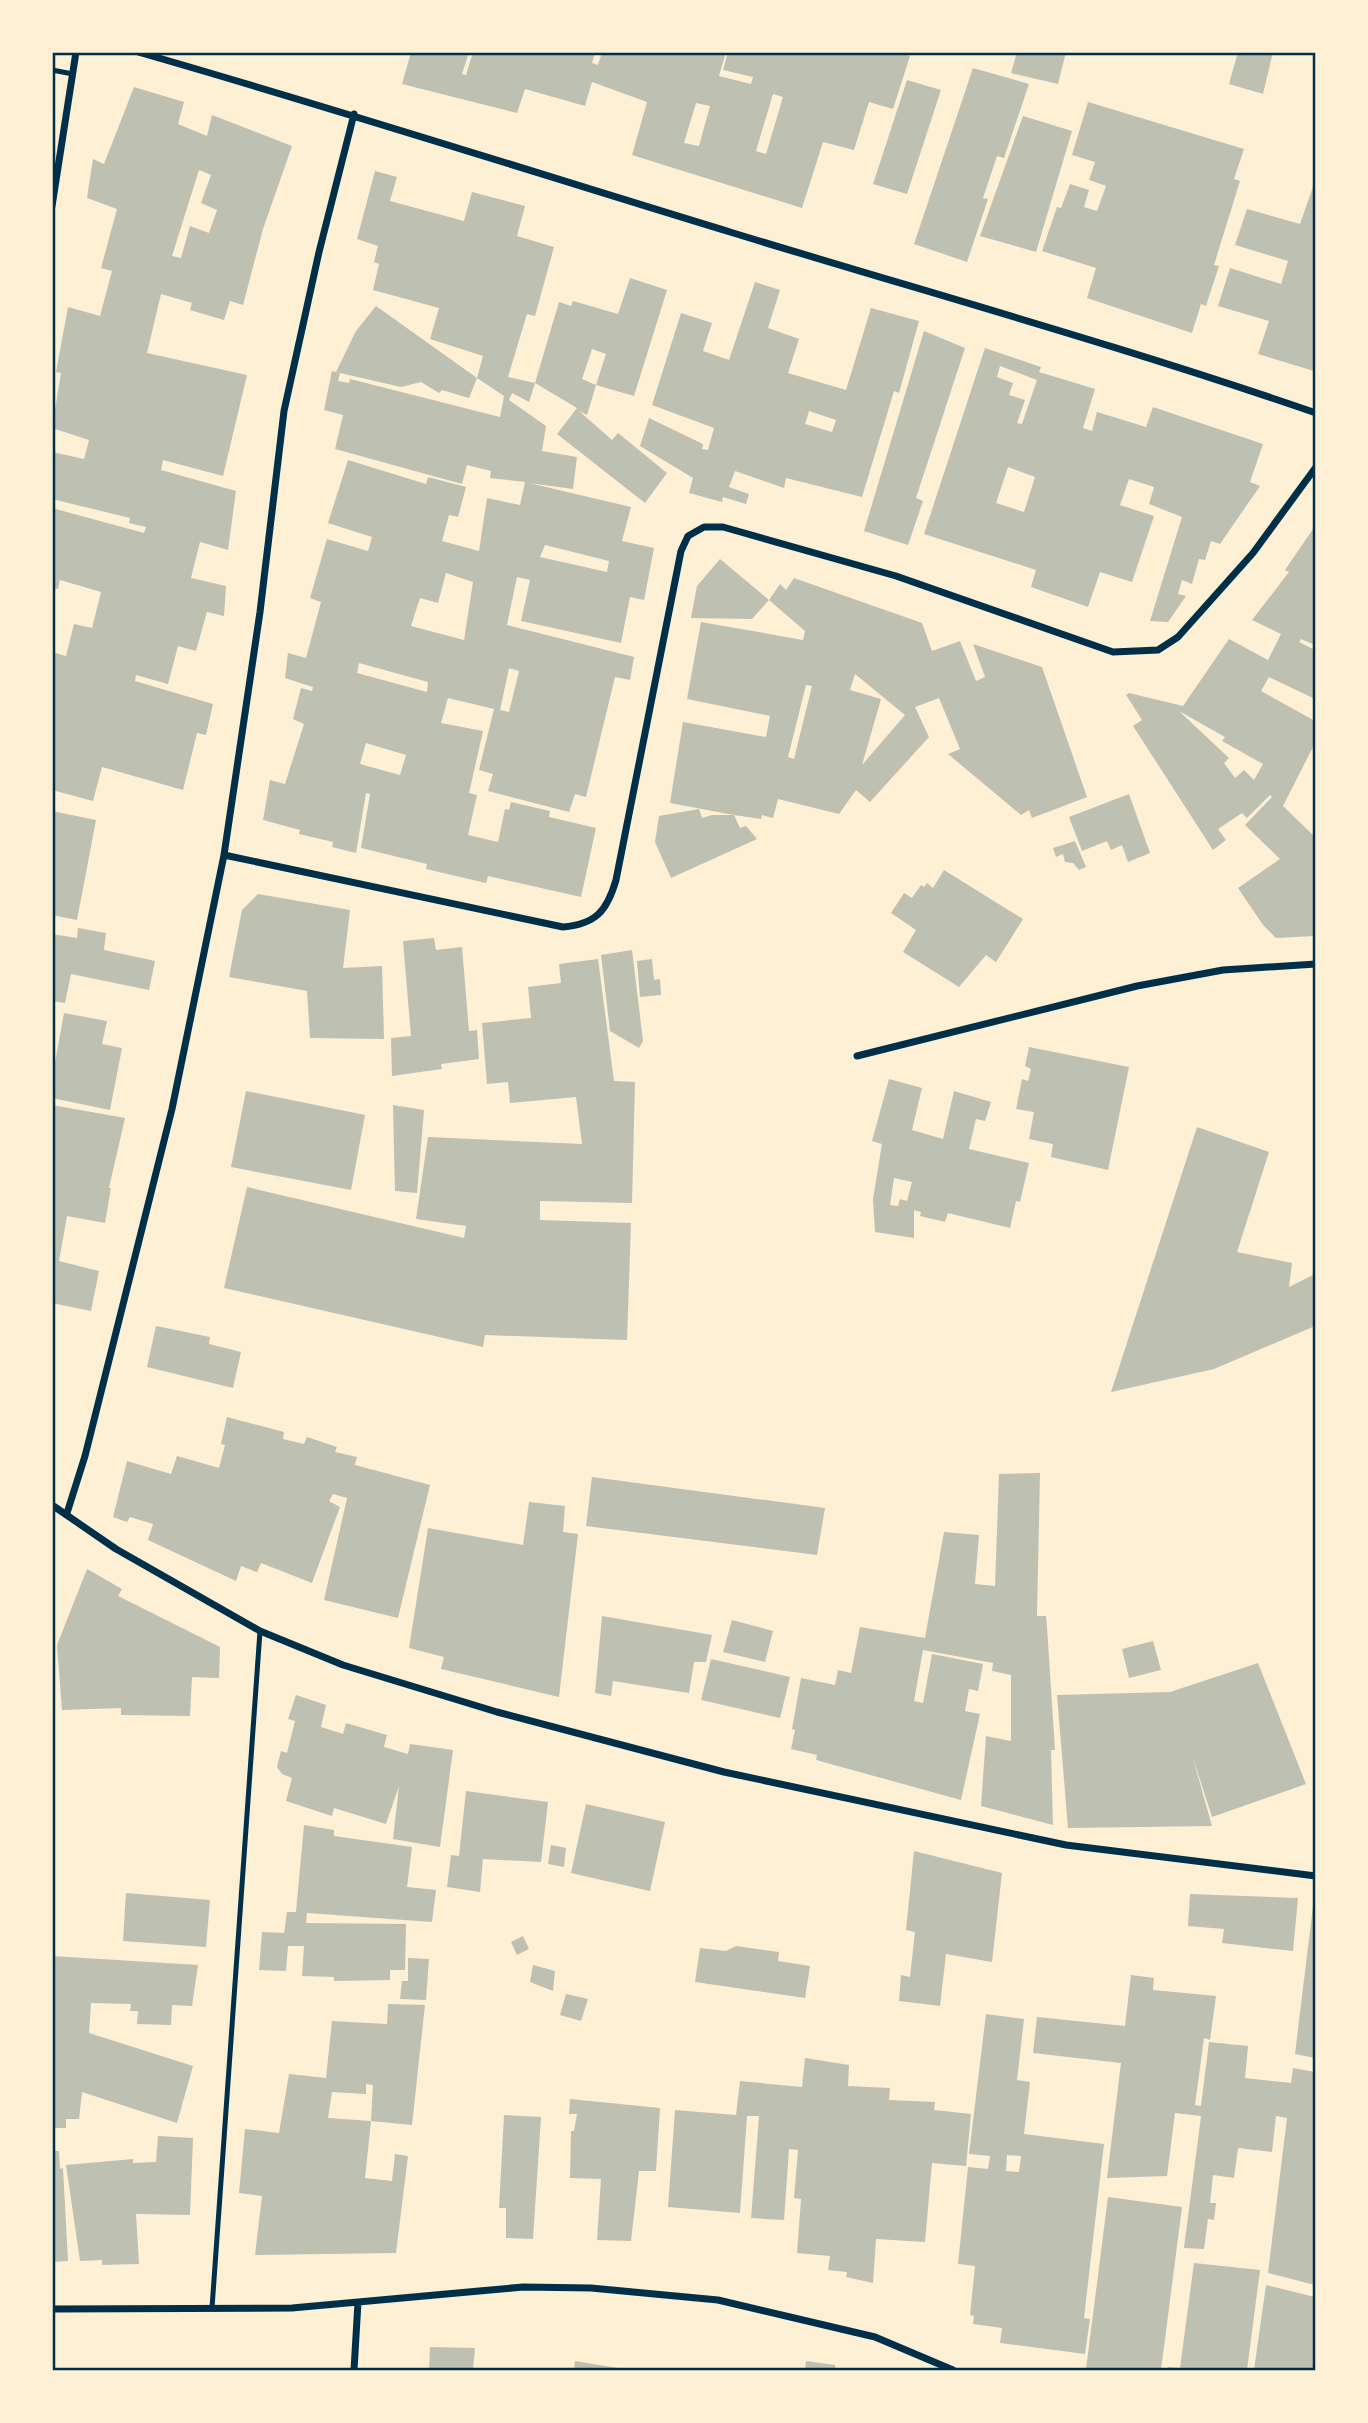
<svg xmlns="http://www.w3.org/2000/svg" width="1368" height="2423" viewBox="0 0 1368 2423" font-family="Ubuntu,sans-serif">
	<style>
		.building { fill: #bec0b2; fill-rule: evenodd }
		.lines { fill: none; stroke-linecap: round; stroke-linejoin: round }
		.service { stroke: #003049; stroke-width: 5 }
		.minor { stroke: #003049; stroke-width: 7 }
		.neatline { fill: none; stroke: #003049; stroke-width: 2.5 }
	</style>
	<rect width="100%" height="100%" fill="#fdf0d5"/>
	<path class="building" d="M411,52H469L462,74L466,75L473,52H595L592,63L598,65L602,52H726L719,76L751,84L753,77L723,70L728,52H900L910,56L893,109L869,102L854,150L823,142L802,208L632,155L647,102L592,82L585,106L525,89L517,113L402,84ZM773,94L783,97L766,154L756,151ZM696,103L710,106L699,146L684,143Z
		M1017,52H1066L1058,84L1011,73Z
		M1238,52H1273L1263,94L1229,84Z
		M973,68L1029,84L1004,158L997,156L983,198L988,199L967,262L914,244Z
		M907,80L941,90L907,194L873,184Z
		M134,87L184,102L178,124L207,136L212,115L292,146L263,229L243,305L230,301L224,320L190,310L192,303L161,294L147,353L247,375L223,476L163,460L161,470L236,491L228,550L200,542L191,578L226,586L224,616L207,612L196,651L178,646L168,684L136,675L135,681L213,704L206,735L197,733L183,790L102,767L93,801L52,790V652L66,656L74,624L92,628L101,592L60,580L58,589L52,588V508L144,533L146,527L129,523L130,518L52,499V452L84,459L89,440L52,428L61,373L56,372L68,307L100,316L112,271L101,268L117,209L87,198L93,159L104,164ZM199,170L211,175L201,203L217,210L209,233L190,226L181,258L172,256Z
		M1088,102L1244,149L1234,179L1240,181L1214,265L1219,266L1206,306L1201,304L1192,333L1087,298L1096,268L1042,251L1057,207L1061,208L1070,184L1089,190L1084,207L1097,211L1106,186L1089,180L1095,162L1072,155Z
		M1023,116L1072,131L1036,252L980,236Z
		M375,171L397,177L390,201L464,221L472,192L525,206L517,236L554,247L535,316L527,314L508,377L535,383L529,402L512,393L509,400L546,426L542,451L577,457L573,489L529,483L631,507L622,541L654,548L644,600L630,597L621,643L521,621L530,580L517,577L507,625L634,657L630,680L615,677L586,797L575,794L569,812L488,791L493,774L479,770L494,709L448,698L441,723L483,731L469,793L477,795L468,835L498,842L505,809L509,810L511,802L550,811L549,817L596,828L581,897L488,876L486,883L426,869L427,864L361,848L370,794L366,793L356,853L332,847L333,842L299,834L300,830L263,820L270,780L285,784L304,724L293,719L301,688L312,691L313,687L285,678L288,653L306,658L321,602L310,598L327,539L368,551L372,537L328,523L348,460L426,484L428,477L466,487L458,517L449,515L442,541L479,551L487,498L520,505L525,482L490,478L491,471L467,465L462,484L335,449L343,415L324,410L332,371L336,372L356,331L376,306L477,378L483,356L430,339L439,308L373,290L379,264L374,262L378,246L357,239ZM340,373L401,387L421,382L439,393L442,390L469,398L477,378L504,396L500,417L350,379L349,383L338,381ZM545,545L609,561L607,572L540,557ZM446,573L473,582L464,640L411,626L420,598L438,603ZM359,663L428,682L427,692L357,673ZM509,668L519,671L509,712L500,710ZM366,743L406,755L400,775L360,764Z
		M1315,181V367L1314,371L1258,354L1269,321L1218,306L1230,268L1281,284L1288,261L1235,245L1247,209L1300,224Z
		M630,278L667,290L634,396L596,385L587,415L579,411L612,440L618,433L667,473L645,503L557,434L577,408L535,383L559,302L571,306L573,301L618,314ZM592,349L606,354L596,385L582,379Z
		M755,282L780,290L768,328L799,339L788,373L846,390L871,308L919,321L899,393L894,391L862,497L786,478L784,488L735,471L729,487L749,494L746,504L723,497L722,502L689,493L693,478L640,446L649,418L703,444L702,449L708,450L714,428L652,405L681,313L712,323L703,351L729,360ZM809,411L836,420L832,432L805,424Z
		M924,331L965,348L916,498L923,501L908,545L864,531Z
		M985,348L1041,367L1039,372L1095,389L1083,428L1092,431L1097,412L1146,427L1153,407L1263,444L1250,482L1260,486L1220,544L1211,541L1205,560L1199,559L1192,584L1182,580L1178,594L1186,596L1168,622L1150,621L1182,517L1149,504L1154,487L1129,479L1120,505L1154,516L1132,582L1100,572L1088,607L1031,587L1036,570L924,534ZM1000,366L1037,380L1022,424L1017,423L1025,400L1009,395L1013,383L997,377ZM1008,467L1035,477L1024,512L996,503Z
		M1315,526V645L1301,639L1299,642L1315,650V699L1269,677L1261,691L1315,721V743L1283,806L1315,837V936L1276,938L1263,925L1238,888L1280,859L1245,825L1272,797L1270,795L1247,818L1242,813L1218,829L1226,840L1213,850L1133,726L1142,720L1126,695L1129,693L1183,706L1229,639L1268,660L1281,634L1252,620L1289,572L1285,570ZM1179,711L1225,737L1222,741L1263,764L1254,780L1244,770L1235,778L1224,763L1229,758Z
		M720,559L769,600L752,619L691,618L697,586Z
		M794,578L922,623L932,651L960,641L976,681L985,677L973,644L1042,667L1087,797L1032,818L1029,810L1021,815L948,754L960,749L939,698L915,707L929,737L870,802L856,790L839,814L778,799L773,818L762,815L761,819L734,815L740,828L746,826L757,839L671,878L655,842L659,816L699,809L702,818L712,815H734L670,803L683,722L766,737L770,716L687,699L701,622L803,640L805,631L769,600L780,584L786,590ZM855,674L905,715L862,765L881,699L850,690ZM806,685L812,686L794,759L788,757Z
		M1129,794L1150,853L1128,862L1122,845L1111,850L1107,841L1082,851L1069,817Z
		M52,811L96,820L77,920L52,915Z
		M1075,841L1086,867L1079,870L1073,863L1065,862L1063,854L1056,857L1053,848Z
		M944,870L1023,919L996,962L986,955L959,987L903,952L916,930L891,913L904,893L912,898L921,885L924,887L927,883L933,888Z
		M258,894L350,910L343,968L382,966L384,1039L310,1038L307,991L229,977L242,910Z
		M78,928L106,933L104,950L155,961L149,990L71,974L65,1003L52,1001V934L77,938Z
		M434,938L436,950L462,947L469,1031L477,1030L479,1059L441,1064L442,1069L392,1076L391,1038L411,1036L403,941Z
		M632,950L643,1041L639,1048L610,1031L601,955Z
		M598,959L614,1081L635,1082L632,1203L540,1201V1220L631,1223L627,1340L485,1335L483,1347L224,1288L247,1187L464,1238L466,1226L416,1219L428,1137L582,1144L576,1097L510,1103L508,1082L487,1084L482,1023L531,1018L528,987L561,983L559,964Z
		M652,959L654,980L660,979L661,995L640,997L637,961Z
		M64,1013L107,1021L102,1044L122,1048L110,1110L52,1098V1079Z
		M1029,1047L1129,1067L1108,1170L1051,1157L1053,1144L1029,1139L1034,1112L1016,1109L1022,1079L1028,1081L1031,1069L1025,1066Z
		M889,1079L922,1088L912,1130L943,1139L954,1091L991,1102L985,1121L976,1119L969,1149L1029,1163L1020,1202L1016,1201L1010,1228L948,1213L945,1222L920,1216L921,1212L914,1210V1238L875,1232L873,1199L882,1144L872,1141ZM894,1178L912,1182L907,1201L900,1199L898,1206L890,1205Z
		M246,1091L365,1115L351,1190L231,1167Z
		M52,1105L125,1118L109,1188H111L105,1223L67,1216L59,1261L99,1271L91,1311L52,1303Z
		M393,1105L424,1110L417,1193L395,1191Z
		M1197,1127L1269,1152L1237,1252L1292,1263L1289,1287L1315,1274V1326L1214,1369L1111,1392Z
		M156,1326L210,1337L209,1344L241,1352L233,1388L147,1367Z
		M227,1417L284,1432L283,1439L304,1444L307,1437L337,1447L335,1452L357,1457L355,1465L430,1485L398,1618L324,1600L347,1498L333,1494L329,1501L340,1507L312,1583L261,1563L257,1572L241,1566L236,1581L148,1540L153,1524L130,1517L127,1522L113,1517L127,1461L171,1474L177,1456L219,1468L225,1445L221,1444Z
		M1040,1473L1037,1616H1046L1047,1627L1055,1750H1051L1053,1825L981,1806L986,1736L1011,1741V1675L992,1671L993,1663L923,1650L914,1701L923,1703L932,1654L983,1664L978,1691L969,1689L965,1711L980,1714L961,1800L816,1760L817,1755L791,1749L795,1730L792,1729L801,1678L835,1685L838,1670L851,1673L860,1627L925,1638L944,1532L979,1535L975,1584L995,1586L999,1474Z
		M592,1477L825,1508L817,1555L586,1526Z
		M529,1502L565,1506L563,1532L578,1534L559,1697L441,1669L444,1657L409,1648L428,1528L523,1545Z
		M87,1569L122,1589L118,1596L220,1647L219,1678L192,1677L190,1716L121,1715V1708L62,1710L57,1645Z
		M602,1616L712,1635L706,1662H694L689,1693L613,1681L611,1696L595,1693Z
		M732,1620L773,1631L765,1662L723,1652Z
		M1153,1641L1161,1670L1129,1678L1122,1649Z
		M711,1659L790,1677L780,1718L701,1700Z
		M1258,1663L1306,1784L1212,1817L1192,1755L1212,1826L1068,1828L1057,1695L1170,1692Z
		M296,1695L326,1705L321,1727L343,1734L346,1723L387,1735L384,1747L408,1754L410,1744L453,1750L440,1847L393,1839L399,1786L386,1824L334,1808L332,1816L286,1801L292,1778L282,1774L277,1767L281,1751L287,1753L295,1721L288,1719Z
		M466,1791L548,1802L541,1862L483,1859L480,1892L447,1887L451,1855L459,1856Z
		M586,1804L665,1822L650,1891L571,1873Z
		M304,1825L334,1830V1836L412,1847L407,1887L436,1890L432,1922L307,1913L306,1923L406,1924L405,1970H390V1980L334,1981V1977L302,1976L304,1946H288L286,1971L259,1970L262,1932L284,1933L287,1912H296Z
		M551,1845L566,1848L564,1867L548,1864Z
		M914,1851L1002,1873L992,1962L946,1954L940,2006L899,2001L901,1975L910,1977L915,1932L906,1930Z
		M126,1893L210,1900L206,1947L123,1941Z
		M1190,1894L1298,1898L1293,1951L1222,1943L1224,1929L1188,1926Z
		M1314,1898H1315V2058L1295,2054Z
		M523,1936L529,1949L517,1955L511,1942Z
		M736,1946L779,1952L778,1961L810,1966L805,1998L695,1982L700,1948L726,1951Z
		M52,1956L198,1965L192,2006L172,2005L171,2025L137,2024L138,2011H130L131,2004L91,2003L89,2033L193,2066L177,2123L82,2092L79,2119H66V2128H52Z
		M408,1958L429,1959L426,2000L400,1999L402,1981H408Z
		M533,1965L555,1971L553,1991L530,1982Z
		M1131,1975L1154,1978L1153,1990L1216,1996L1210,2040L1204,2038L1195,2105L1201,2106L1209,2042L1248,2046L1245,2078L1291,2083L1293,2068L1315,2072V2285L1268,2273L1287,2118L1276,2116L1272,2152L1238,2148L1234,2178L1213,2175L1210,2203H1216L1214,2220L1208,2219L1204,2249L1184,2248L1201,2116L1175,2113L1167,2176L1107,2178L1121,2063L1033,2053L1037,2017L1125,2026Z
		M566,1994L588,1999L581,2021L560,2015Z
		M388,2004L425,2005L412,2125L371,2121L373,2085L366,2084V2094L332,2092L328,2118L371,2121L365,2178L392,2181L395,2154L408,2156L396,2253L255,2255L262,2196L239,2193L245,2129L279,2133L289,2074L326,2078L332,2021L387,2024Z
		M986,2014L1024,2019L1017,2080L1030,2082L1024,2134L1104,2144L1084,2318L1090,2319L1085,2354L1000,2343L1002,2328L973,2324L974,2316L970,2315L975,2266L958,2264L968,2167L988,2169L990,2156L969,2154ZM1007,2155L1021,2156L1019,2172L1006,2171Z
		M805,2058L849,2065L848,2086L890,2088L889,2100L935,2102L934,2110L971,2114L966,2166L932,2163L925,2242L876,2239L873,2283L846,2277L847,2272L828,2270L830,2256L797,2253L801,2199L794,2198L798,2150L789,2149L784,2220L751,2218L759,2116H747L740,2213L668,2207L675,2110L736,2115L740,2081L802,2087Z
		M570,2099L660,2108L656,2171H639L631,2241L597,2240L601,2179L570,2178L571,2131H574L577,2114H569Z
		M504,2115L541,2117L533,2239L506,2238V2208H499Z
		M158,2136L193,2138L190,2215L136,2214L139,2264L102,2265V2260L80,2261L66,2165L133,2159V2163L156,2162Z
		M52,2151H59L60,2169L63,2168L68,2261L52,2262Z
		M1108,2197L1182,2207L1161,2370L1086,2369Z
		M1194,2263L1260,2270L1247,2370H1167L1168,2367L1180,2368Z
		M1266,2285L1315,2297V2370H1254Z
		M430,2347L475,2348L473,2370H429Z
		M575,2361L624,2369L623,2370H574Z
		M806,2361L835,2365V2370H805Z"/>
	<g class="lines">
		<path class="service" d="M52,70L73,74
			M212,2308L260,1631"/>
		<path class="minor" d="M138,52C337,109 533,172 730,232C926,292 1122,346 1316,413
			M52,206L76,52
			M224,855L563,927C596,924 607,911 616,880L681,551L688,536L704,527H723L896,576L1113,652L1158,650L1178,637L1253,553L1316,467
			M857,1056L1137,986L1223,970L1316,964
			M52,1505L116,1549L260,1631L343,1665L497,1712L724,1772L1066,1845L1316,1876
			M67,1513L85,1456L172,1109L224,855L260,612L284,411L319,252L354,114
			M52,2309L292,2308L523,2287L591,2288L718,2300L875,2337L953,2370
			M354,2370L358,2302"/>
	</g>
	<rect width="1368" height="2423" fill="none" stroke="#fdf0d5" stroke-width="108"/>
	<rect x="54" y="54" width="1260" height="2315" class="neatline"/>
</svg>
